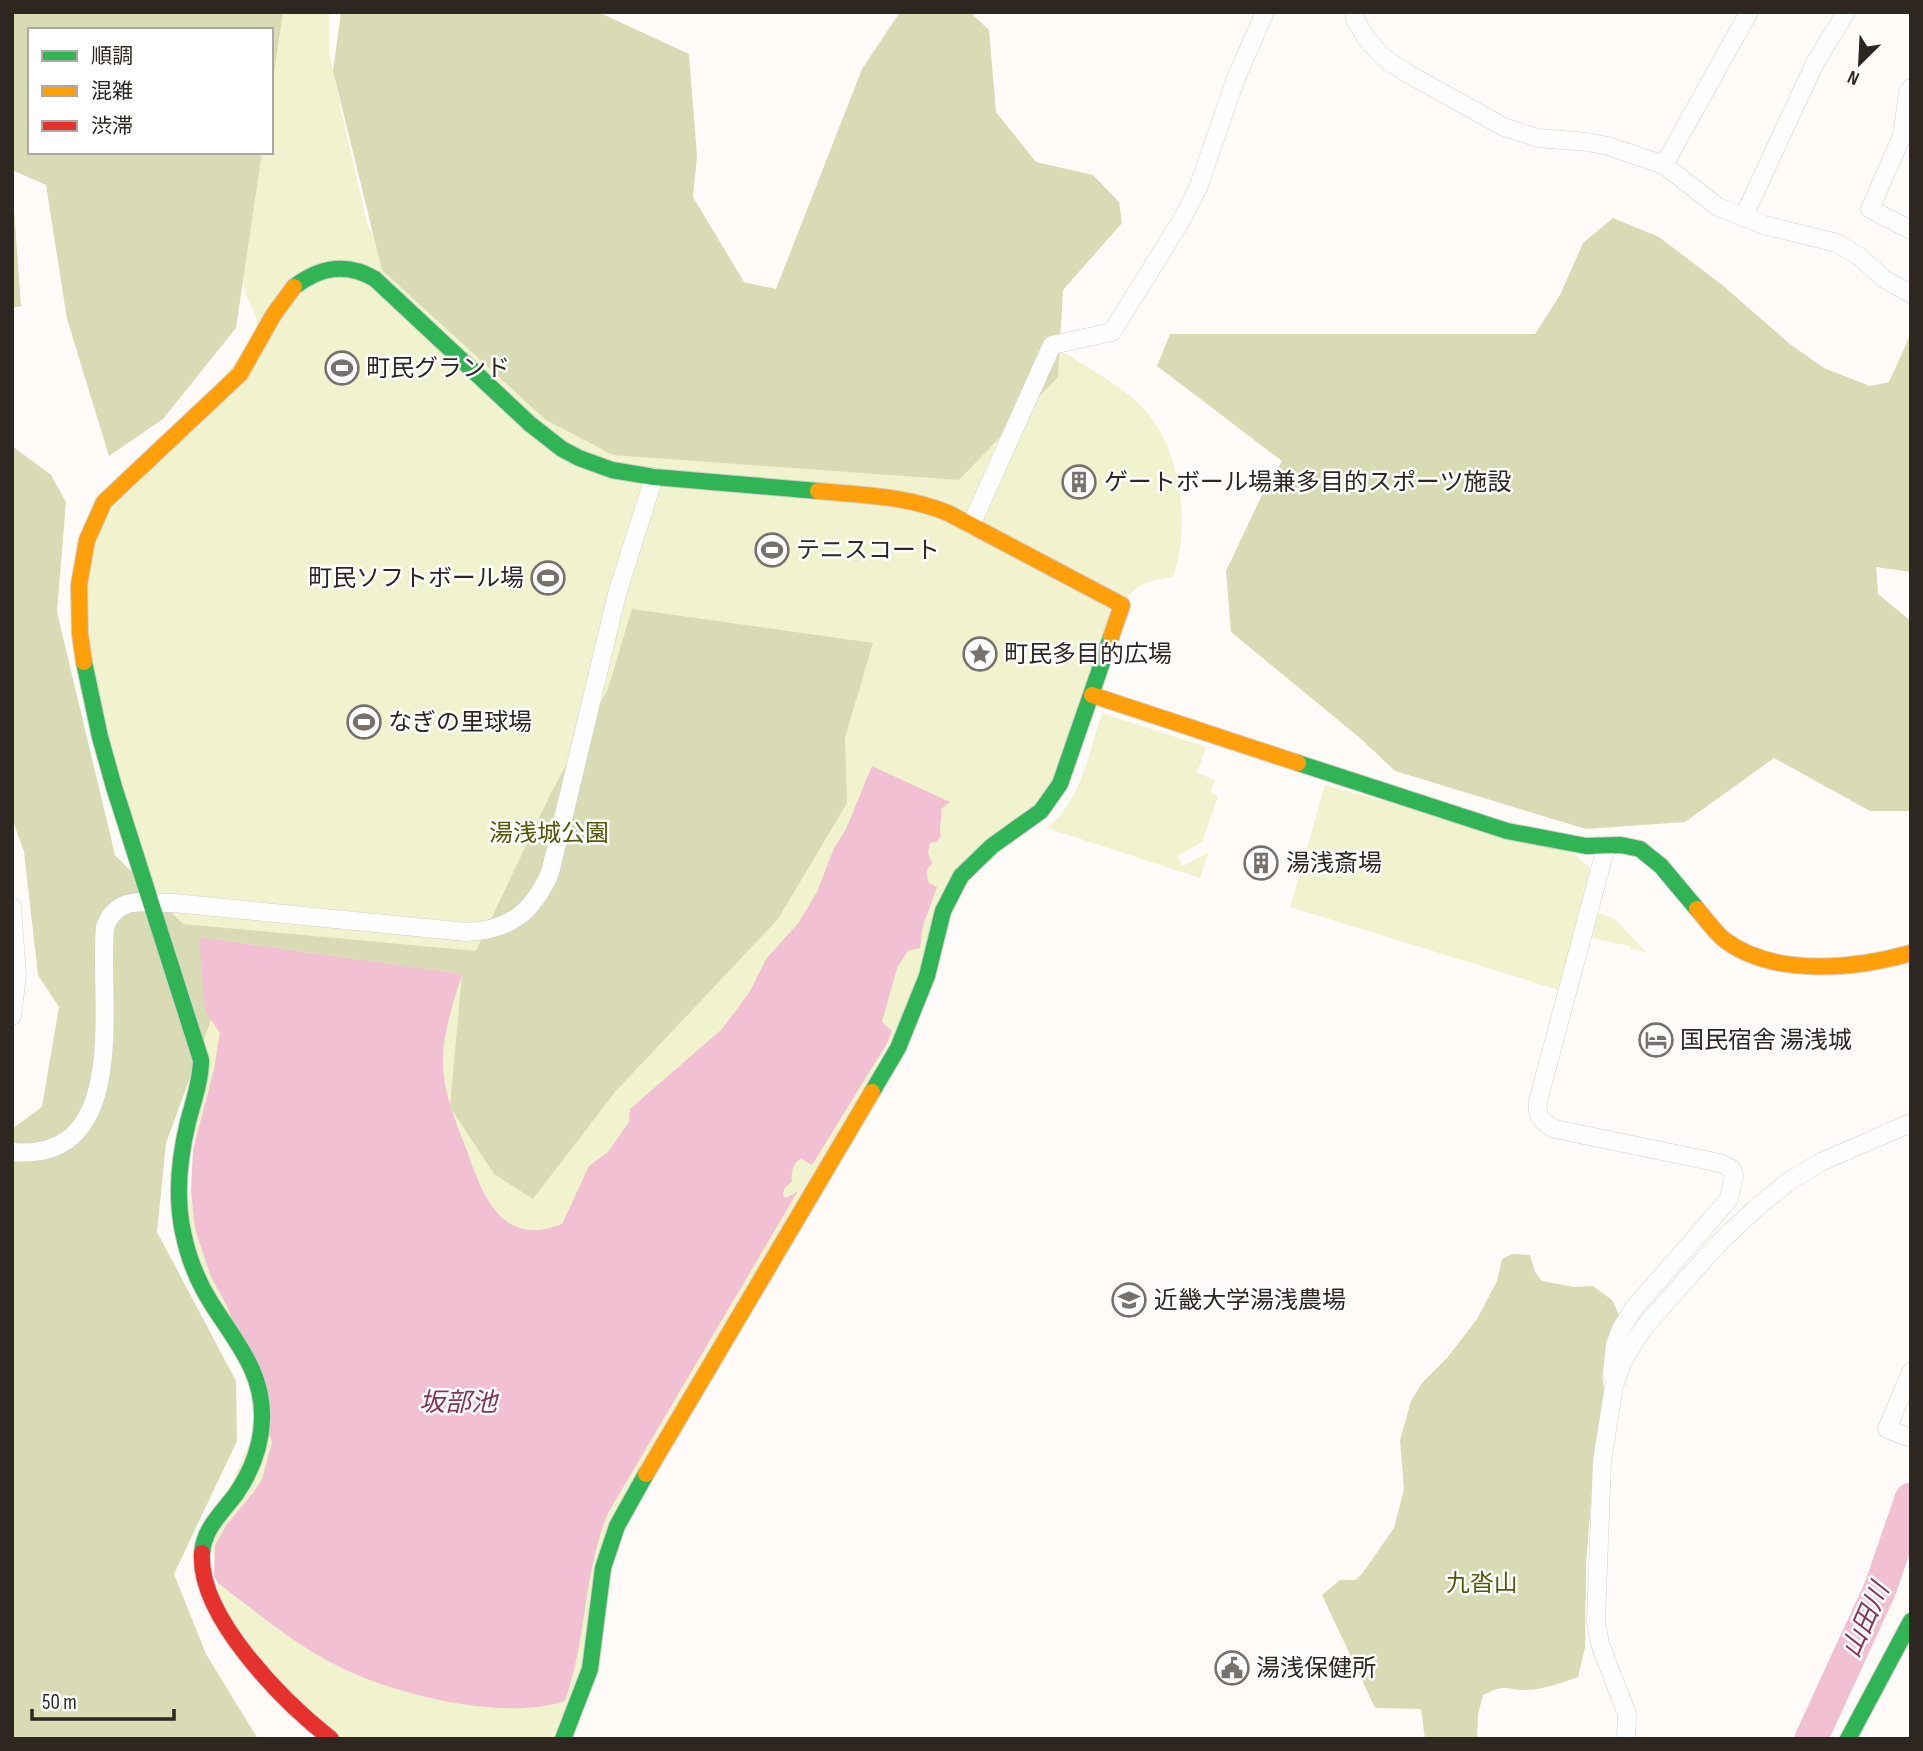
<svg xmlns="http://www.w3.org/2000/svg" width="1923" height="1751" viewBox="0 0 1923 1751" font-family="'Sofia Sans Condensed','Noto Sans JP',sans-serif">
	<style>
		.green { fill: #f1f3ce }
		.forest { fill: #d9dbb5 }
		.water { fill: #f1c0d2 }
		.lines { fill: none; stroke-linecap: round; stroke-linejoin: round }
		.river { stroke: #f1c0d2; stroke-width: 33 }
		.street-casing { stroke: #d4cfcb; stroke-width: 19 }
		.fast-casing { stroke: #d4cfcb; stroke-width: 18 }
		.slow-casing { stroke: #d4cfcb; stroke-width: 18 }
		.jam-casing { stroke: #d4cfcb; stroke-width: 18 }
		.street { stroke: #fffefe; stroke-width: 18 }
		.fast { stroke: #30b455; stroke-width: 16 }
		.slow { stroke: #ff9f0a; stroke-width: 16 }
		.jam { stroke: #e5322d; stroke-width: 16 }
		.labels { text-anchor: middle; stroke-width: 5; stroke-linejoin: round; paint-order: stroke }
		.poi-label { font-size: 24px; fill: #2e2621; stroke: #fff; text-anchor: start }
		.park-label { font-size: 24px; fill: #535807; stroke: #fff }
		.water-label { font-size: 26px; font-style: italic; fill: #843359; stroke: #fff }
	</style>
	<rect width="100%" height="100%" fill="#fefbf9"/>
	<path class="green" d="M248,12H329V51L342,114L368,227L383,250L1052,345C1080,364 1116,381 1140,405C1181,445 1192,525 1173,577C1146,582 1138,581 1122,605L1060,784L974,861L927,976L630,1503L563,1739H331L221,1614L210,1526L220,1511L263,1411L186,1240L201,1073L91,703L87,539L258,336L256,317L245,293L242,273L254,152H271V30Z
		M1102,713L1206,747L1197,773L1215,780L1211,792L1218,797L1202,842L1177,856L1183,866L1208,853L1200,878L1047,828C1081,802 1089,752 1102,713Z
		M1325,785L1573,853L1594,871L1559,990L1290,907Z
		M1598,913L1615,919L1646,952L1630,949V946L1592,938Z"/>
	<path class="forest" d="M12,12H283L271,94V30H30V152H262L236,328L163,419L109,456L67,319L46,185L12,170Z
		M341,12H598L689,54L697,156L693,197L744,282L776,289L862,69L900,12H970L989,30L996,112L1036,162L1093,175L1119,202L1122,223L1063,290L1058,377L959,480L613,455L546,420L382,270L333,71Z
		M12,181L21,306L12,308Z
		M1613,218L1659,237L1721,284L1790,344L1824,368L1870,386L1889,382L1911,333V572L1876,567L1878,594L1911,621V811H1870L1774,758L1685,822L1586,829L1395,771L1360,738L1231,632L1226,571L1262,495L1282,461L1157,366L1170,334H1535L1560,295L1583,243Z
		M12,446L51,475L66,502L57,612L115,855L183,924L476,951L551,793L608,689L632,609L873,643L845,737L847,803L778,919L615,1092L533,1199L494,1174L450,1107L462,974L199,937L211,1020L166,1143L157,1232L236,1381L237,1441L174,1574L206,1654L258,1739H12V1129L42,1107L59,1007L38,975L24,852L12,818Z
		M1512,1254L1530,1255L1535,1272L1542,1281L1574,1287L1593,1286L1612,1300L1619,1315L1610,1333L1602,1373L1604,1390L1595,1452L1586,1564L1585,1648L1578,1677C1561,1683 1545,1689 1527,1690C1504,1690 1507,1683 1483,1695L1478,1714L1477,1739H1425L1421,1709L1375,1708L1322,1595L1340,1580H1355L1362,1574L1394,1528L1404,1489L1400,1440L1411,1401L1422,1383L1447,1358L1477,1319L1497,1281L1502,1259Z"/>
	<path class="water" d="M872,766L950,802L941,809C943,819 938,827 941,836L936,842L930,843C926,858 930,853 932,864C925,870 926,875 929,883L937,887L923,926L920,948L908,951L897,968L882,1022L892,1031L886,1045L812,1165L801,1159C793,1162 791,1172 792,1181L784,1189L783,1196L786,1198L798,1191L608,1513C583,1573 587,1640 565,1701C503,1722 389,1694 332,1663C290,1641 255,1611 218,1583L214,1576L215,1545L227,1524L253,1493L262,1479L272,1442L227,1306L211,1277L195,1229L191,1190L193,1150L214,1069L220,1033L205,1010L199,937L462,974C453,1005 441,1037 443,1069C445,1096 456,1122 465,1146C482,1192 499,1249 562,1224L589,1166L608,1152L629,1122L630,1109L722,1029L749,993L766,959L799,922L817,892L834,848L846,829Z"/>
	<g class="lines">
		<path class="river" d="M1811,1739L1880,1589L1911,1499"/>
		<defs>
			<path id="street" d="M1354,12L1355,19L1366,38L1382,56L1405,72L1504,127L1538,138L1587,142L1608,146L1664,165L1718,207L1764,225L1837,243L1860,257L1884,279L1911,294
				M1911,88L1908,92L1902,136L1870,209L1911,230
				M1664,165L1749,12
				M1743,218L1815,63L1846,12
				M971,525L1052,345L1112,332L1181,221L1198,188L1236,78L1265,12
				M1606,847L1538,1101C1536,1116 1542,1123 1555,1129L1720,1163L1732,1169L1734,1176L1729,1199L1634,1308L1621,1329L1615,1345L1612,1374
				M12,907L17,975L12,1016
				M12,1152C133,1163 98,999 105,927C117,894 146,903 174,903L466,932C510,930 532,913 550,873L617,594L654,477
				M1911,1372L1887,1429L1911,1438
				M1626,1739L1627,1714L1600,1644L1596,1621L1602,1461L1614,1386L1623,1361L1632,1346L1645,1326L1717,1245L1756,1208L1788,1182L1821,1162L1911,1123"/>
			<path id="fast" d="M294,287C320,267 346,262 375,279L530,424L562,449L579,458L612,470L654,477L818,491
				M84,662L100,737L114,787L201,1060C201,1081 193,1102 188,1122C179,1159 175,1195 183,1232C188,1257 197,1280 210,1301C234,1340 264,1371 262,1420C261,1447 251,1472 236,1494C222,1513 204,1528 202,1553
				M1298,763L1507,831L1586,846L1621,845L1640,849L1661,866L1697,909
				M872,1092L898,1048L927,976L943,911L961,876L992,846L1041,811L1060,784L1111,637
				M563,1739L590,1669L603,1568L617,1526L646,1474
				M1848,1739L1911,1621"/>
			<path id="slow" d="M818,491C863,495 907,496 948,513L1122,605L1111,637
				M84,662L80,634L79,585L87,540L104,502L240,374L274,314L294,287
				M1092,695L1298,763
				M1697,909C1706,919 1715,933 1726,941C1776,977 1855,969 1911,953
				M646,1474L872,1092"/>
			<path id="jam" d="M202,1553C198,1617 284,1702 331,1739"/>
		</defs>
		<use href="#street" class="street-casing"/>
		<use href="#fast" class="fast-casing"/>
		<use href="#slow" class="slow-casing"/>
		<use href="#jam" class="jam-casing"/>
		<use href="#street" class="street"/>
		<use href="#fast" class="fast"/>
		<use href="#slow" class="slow"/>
		<use href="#jam" class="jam"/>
	</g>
	<defs>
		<symbol id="stadium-ring" viewBox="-11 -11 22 22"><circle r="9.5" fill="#fff" stroke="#77716d" stroke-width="1.5"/><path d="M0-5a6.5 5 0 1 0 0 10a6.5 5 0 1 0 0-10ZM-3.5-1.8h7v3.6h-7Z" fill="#77716d"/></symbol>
		<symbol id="building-ring" viewBox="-11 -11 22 22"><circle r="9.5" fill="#fff" stroke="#77716d" stroke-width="1.5"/><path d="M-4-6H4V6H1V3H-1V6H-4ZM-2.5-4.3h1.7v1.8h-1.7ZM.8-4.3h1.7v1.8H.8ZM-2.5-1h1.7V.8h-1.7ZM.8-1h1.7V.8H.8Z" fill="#77716d"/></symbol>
		<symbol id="sight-ring" viewBox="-11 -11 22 22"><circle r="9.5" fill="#fff" stroke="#77716d" stroke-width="1.5"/><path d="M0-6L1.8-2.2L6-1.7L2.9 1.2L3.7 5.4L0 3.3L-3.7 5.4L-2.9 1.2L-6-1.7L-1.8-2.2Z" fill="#77716d"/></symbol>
		<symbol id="hotel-ring" viewBox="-11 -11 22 22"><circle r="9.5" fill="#fff" stroke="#77716d" stroke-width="1.5"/><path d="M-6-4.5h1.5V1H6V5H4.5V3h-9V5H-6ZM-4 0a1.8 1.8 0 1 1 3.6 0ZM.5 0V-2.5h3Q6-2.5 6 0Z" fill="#77716d"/></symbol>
		<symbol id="university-ring" viewBox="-11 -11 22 22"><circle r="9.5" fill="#fff" stroke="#77716d" stroke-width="1.5"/><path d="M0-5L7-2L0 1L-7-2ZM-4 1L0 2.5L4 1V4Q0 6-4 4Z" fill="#77716d"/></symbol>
		<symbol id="civic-ring" viewBox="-11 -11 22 22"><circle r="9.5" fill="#fff" stroke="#77716d" stroke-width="1.5"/><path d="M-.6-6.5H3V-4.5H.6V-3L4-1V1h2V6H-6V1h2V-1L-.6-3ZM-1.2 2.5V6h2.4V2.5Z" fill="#77716d"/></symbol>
	</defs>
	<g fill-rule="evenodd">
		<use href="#stadium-ring" x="323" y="349" width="38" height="38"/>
		<use href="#building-ring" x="1060" y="463" width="38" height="38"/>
		<use href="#stadium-ring" x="753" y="531" width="38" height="38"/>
		<use href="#stadium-ring" x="529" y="559" width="38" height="38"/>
		<use href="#sight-ring" x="961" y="635" width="38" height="38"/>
		<use href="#stadium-ring" x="345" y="703" width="38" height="38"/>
		<use href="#building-ring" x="1242" y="844" width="38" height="38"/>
		<use href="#hotel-ring" x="1637" y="1021" width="38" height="38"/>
		<use href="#university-ring" x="1110" y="1281" width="38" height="38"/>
		<use href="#civic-ring" x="1213" y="1649" width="38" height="38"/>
	</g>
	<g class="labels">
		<g class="poi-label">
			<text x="366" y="376">町民グランド</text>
			<text x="1104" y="490">ゲートボール場兼多目的スポーツ施設</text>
			<text x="796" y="558">テニスコート</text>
			<text x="524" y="586" text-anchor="end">町民ソフトボール場</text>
			<text x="1004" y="662">町民多目的広場</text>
			<text x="388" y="730">なぎの里球場</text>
			<text x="1286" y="871">湯浅斎場</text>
			<text x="1680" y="1048">国民宿舎 湯浅城</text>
			<text x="1154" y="1308">近畿大学湯浅農場</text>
			<text x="1256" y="1676">湯浅保健所</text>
		</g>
		<g class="park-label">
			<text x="549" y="841">湯浅城公園</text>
			<text x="1482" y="1591">九沓山</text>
		</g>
		<g class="water-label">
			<text x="458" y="1411">坂部池</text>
			<text transform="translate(1865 1620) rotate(-66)" y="9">山田川</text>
		</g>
	</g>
	<rect width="1923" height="1751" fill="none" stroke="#2e2621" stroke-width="28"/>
	<rect x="28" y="28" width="245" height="126" fill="#ffffff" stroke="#aba8a6" stroke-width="2"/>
	<rect x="42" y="51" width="35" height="10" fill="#30b455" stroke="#aba8a6" stroke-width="2"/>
	<text x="91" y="63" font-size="21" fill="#2e2621">順調</text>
	<rect x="42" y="86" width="35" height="10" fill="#ff9f0a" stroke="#aba8a6" stroke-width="2"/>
	<text x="91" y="98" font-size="21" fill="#2e2621">混雑</text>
	<rect x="42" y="121" width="35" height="10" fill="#e5322d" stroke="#aba8a6" stroke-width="2"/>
	<text x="91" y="133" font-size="21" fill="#2e2621">渋滞</text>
	<g transform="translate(1860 63) rotate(204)" stroke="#ffffff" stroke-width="5" paint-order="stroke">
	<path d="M0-5L12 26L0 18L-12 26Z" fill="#2e2621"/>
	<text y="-10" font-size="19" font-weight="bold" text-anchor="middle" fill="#2e2621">N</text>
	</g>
	<path d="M32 1709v10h142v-10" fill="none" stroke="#2e2621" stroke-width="3.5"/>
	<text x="42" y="1709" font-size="21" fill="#2e2621" stroke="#ffffff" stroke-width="5" paint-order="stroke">50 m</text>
</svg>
